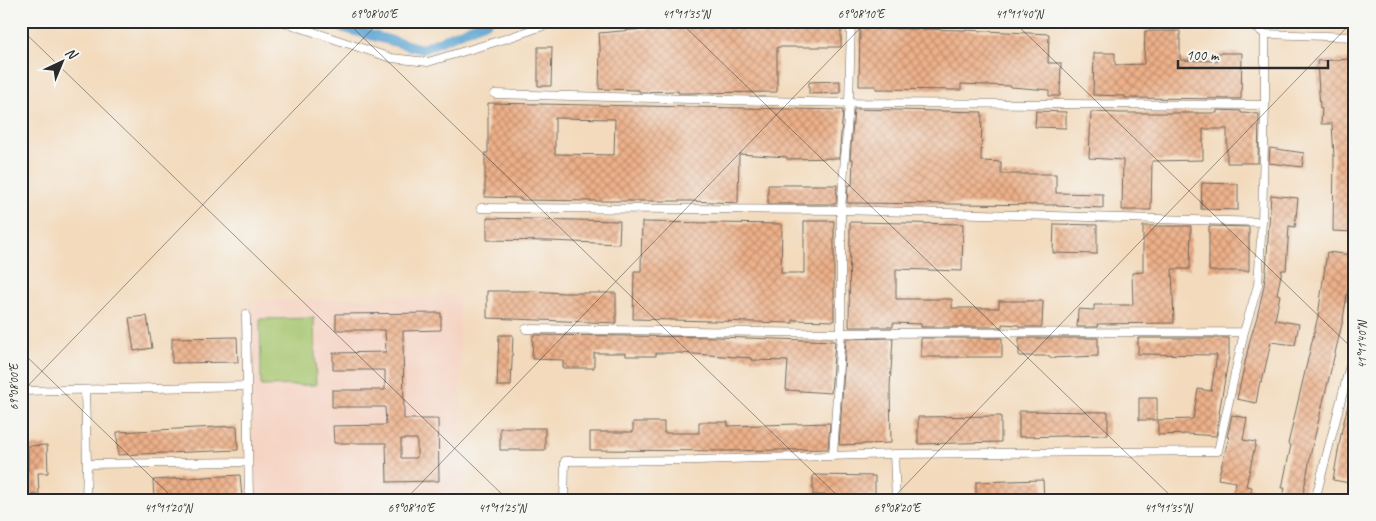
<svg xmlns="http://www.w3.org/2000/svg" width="1376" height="521" viewBox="0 0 1376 521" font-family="Caveat,sans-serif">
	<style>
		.built { fill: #f5d3c2 }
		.park { fill: #a4c46c; stroke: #68784c }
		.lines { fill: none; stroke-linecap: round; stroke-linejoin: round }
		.canal { stroke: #5aa2d0; stroke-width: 10 }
		.building { fill: url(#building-cross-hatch); fill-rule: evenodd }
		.street-casing { stroke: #71685e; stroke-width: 9 }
		.street { stroke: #fff; stroke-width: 8 }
		.ticks { fill: none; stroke: #2b2b2b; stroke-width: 1; stroke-opacity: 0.45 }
		.neatline { fill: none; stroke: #2b2b2b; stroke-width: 2 }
		.ticks-label { font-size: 12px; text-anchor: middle; fill: #2b2b2b }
	</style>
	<defs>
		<pattern id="building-cross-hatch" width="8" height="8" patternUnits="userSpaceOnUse" patternTransform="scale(1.25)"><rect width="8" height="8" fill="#edb089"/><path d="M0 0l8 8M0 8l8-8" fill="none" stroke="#c08f70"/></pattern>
	</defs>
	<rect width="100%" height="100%" fill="#f6f6f2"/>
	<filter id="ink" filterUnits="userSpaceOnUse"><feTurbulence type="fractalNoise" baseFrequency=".02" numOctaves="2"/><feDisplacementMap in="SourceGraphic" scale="10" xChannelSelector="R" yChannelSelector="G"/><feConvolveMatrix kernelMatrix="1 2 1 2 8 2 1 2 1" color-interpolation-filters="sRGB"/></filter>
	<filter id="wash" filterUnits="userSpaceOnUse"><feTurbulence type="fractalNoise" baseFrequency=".0096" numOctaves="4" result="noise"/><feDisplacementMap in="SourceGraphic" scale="20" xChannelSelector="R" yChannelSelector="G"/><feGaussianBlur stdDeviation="1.12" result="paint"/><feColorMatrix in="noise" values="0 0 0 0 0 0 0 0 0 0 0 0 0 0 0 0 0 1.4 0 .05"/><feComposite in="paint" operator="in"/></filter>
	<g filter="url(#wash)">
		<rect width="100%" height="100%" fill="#f3dabc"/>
		<path class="built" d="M459,295L464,494H470V500H255L249,301Z"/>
		<path class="park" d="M314,318L316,385L261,386L260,319Z"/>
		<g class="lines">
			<path class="canal" d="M318,21L422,49L488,21
				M1277,21L1280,23L1288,21"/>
		</g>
		<g id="blocks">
			<path class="building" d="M696,21H841V47H777V92L687,93H678V91L639,92V90L599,89L600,47L599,33L644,29Z
				M860,28L964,30L1049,34L1048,63H1061L1060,96H1049V90L1011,87V86L961,84V90L876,89V86H859Z
				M1145,31H1180V60L1218,61V53H1242L1241,99L1125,98V96L1093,95L1094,53H1115V65L1144,64Z
				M538,47H552L551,86H538Z
				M1350,59L1355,157L1353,232L1333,231L1334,157L1332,124H1321L1322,108H1320L1317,61Z
				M840,81V93L809,94V82Z
				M488,103L843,110L839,158L787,159V157L739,154L738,203L689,201H593L520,200V198L485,197V153H488ZM555,118L615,119L614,155L555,154Z
				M854,109L982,112L981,161L1001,162V174H1056V193L1103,194V208L1057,206V205L847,203L848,185H852L853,159H850Z
				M1217,110L1241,111V113L1259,114L1258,163H1227V129H1203V160L1152,161L1151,210H1122L1123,160L1089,158L1091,112L1121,113H1217Z
				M1036,111L1066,112V128L1035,127Z
				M1270,148L1304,153L1302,167L1269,163Z
				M1202,183L1238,184V210L1201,209Z
				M768,185H837L836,204H768Z
				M1271,195L1298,198L1295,227L1289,226L1286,270H1282L1277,294L1280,295L1275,320L1299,324L1295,345L1271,342L1262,382L1260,381L1256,403L1237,399L1250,340L1257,317L1264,286L1266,270Z
				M487,218L620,221L619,244L551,241L487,240Z
				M804,221H834V321L793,320V323L633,319L634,271H641L642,222L782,224L781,273H804Z
				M850,222L963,224L962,271L896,269V299H952V308H999V301H1043L1042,327H1019V325L1002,324V327H921V324L893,323V327H849Z
				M1054,224L1097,225V254L1053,253Z
				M1143,226H1191L1190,269H1172L1174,323L1097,324L1098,327H1077L1078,309L1094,310V305H1133L1132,273L1143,272Z
				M1209,226L1249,227V271H1209Z
				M1327,252L1353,255L1343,320L1311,452L1302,500H1282L1285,488H1282L1291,445L1288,444L1318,316Z
				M487,291H532L563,293H616V323L487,318Z
				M441,313V330L403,331L404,419H438L439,481L387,482L386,443H334L333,426L386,425L385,407H332V390H385V370H333V353L386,352L385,330H336V314ZM401,439H417V458H401Z
				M147,316L152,348L134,351L129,318Z
				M499,335H513L511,386H497Z
				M533,335L717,337L835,341L831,393L786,390L788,361L751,360V358L680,353H656V356H626V353H594V368H563V360L532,359Z
				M237,337L238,362L172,363V338Z
				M893,338L890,386L891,443L839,445L846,339Z
				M921,338H1002V357H921Z
				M1019,338H1098V356L1050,358V356H1019Z
				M1138,338H1229V356L1219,413L1220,414L1216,436L1187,434L1158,435V420L1193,419L1198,389L1211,391L1217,355L1138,354Z
				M1352,390H1355V484L1333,480L1342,429Z
				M1139,398H1157V420H1139Z
				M1019,411L1108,412V435L1019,437Z
				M1232,415L1247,418L1243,440L1256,442L1246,486L1252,487L1249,500H1232L1236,482L1218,479L1229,437H1227Z
				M1001,416V442L918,444V417Z
				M633,422H664V433H699V422H728V426L830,423L828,449L729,451L590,450V432H633Z
				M237,426L238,450L118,455L117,432Z
				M500,428H545V450H500Z
				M47,445L48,473H38L39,494L21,495V471H28V446Z
				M240,475L242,498L214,500H154L153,480Z
				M813,475L875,476V496L813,495Z
				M1043,480L1044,500H976V482Z"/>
		</g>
	</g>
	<g filter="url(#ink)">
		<use href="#blocks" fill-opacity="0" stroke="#71685e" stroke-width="1"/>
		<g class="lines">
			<defs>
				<path id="street" d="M281,21L391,58L428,62L505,39L557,21
					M1247,21L1265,34L1355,37
					M495,94L849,103L1265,105
					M481,208L841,210L1262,222
					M246,314L249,500
					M526,329L841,333L1244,332
					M21,391L246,386
					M85,391L87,464L86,500
					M894,454L896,500
					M833,456L841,333V210L849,103L851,21
					M87,464L248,462
					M564,500L565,461L697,460L894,454L1218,451L1244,332L1258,285L1262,222L1265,105V34
					M1315,500L1355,346"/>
			</defs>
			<use href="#street" class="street-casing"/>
			<use href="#street" class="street"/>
		</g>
	</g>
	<path class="ticks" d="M346,21L842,500M679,21L1175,500M1013,21L1355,351M1346,21L1355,29M21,29L508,500M21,351L175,500M21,393L380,21M405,500L867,21M891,500L1353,21"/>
	<rect width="1376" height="521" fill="none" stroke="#f6f6f2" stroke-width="55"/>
	<g transform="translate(62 62) rotate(44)" stroke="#f6f6f2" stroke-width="4" paint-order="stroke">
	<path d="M0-4L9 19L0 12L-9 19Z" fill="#2b2b2b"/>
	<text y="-8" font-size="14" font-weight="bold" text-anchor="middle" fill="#2b2b2b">N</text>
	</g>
	<path d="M1178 60v8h150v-8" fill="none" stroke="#2b2b2b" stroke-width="2.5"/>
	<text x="1186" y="60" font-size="15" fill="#2b2b2b" stroke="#f6f6f2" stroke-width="4" paint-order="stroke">100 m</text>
	<rect x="28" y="28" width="1320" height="466" class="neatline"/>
	<g class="ticks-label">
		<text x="374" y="18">69°08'00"E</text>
		<text x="686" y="18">41°11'35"N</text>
		<text x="861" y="18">69°08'10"E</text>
		<text x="1019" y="18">41°11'40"N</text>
		<text transform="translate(1362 345) rotate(-90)" y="4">41°11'40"N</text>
		<text transform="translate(14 387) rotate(-90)" y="4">69°08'00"E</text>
		<text x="168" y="512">41°11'20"N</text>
		<text x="411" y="512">69°08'10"E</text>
		<text x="502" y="512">41°11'25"N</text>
		<text x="897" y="512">69°08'20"E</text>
		<text x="1168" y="512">41°11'35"N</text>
	</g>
</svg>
